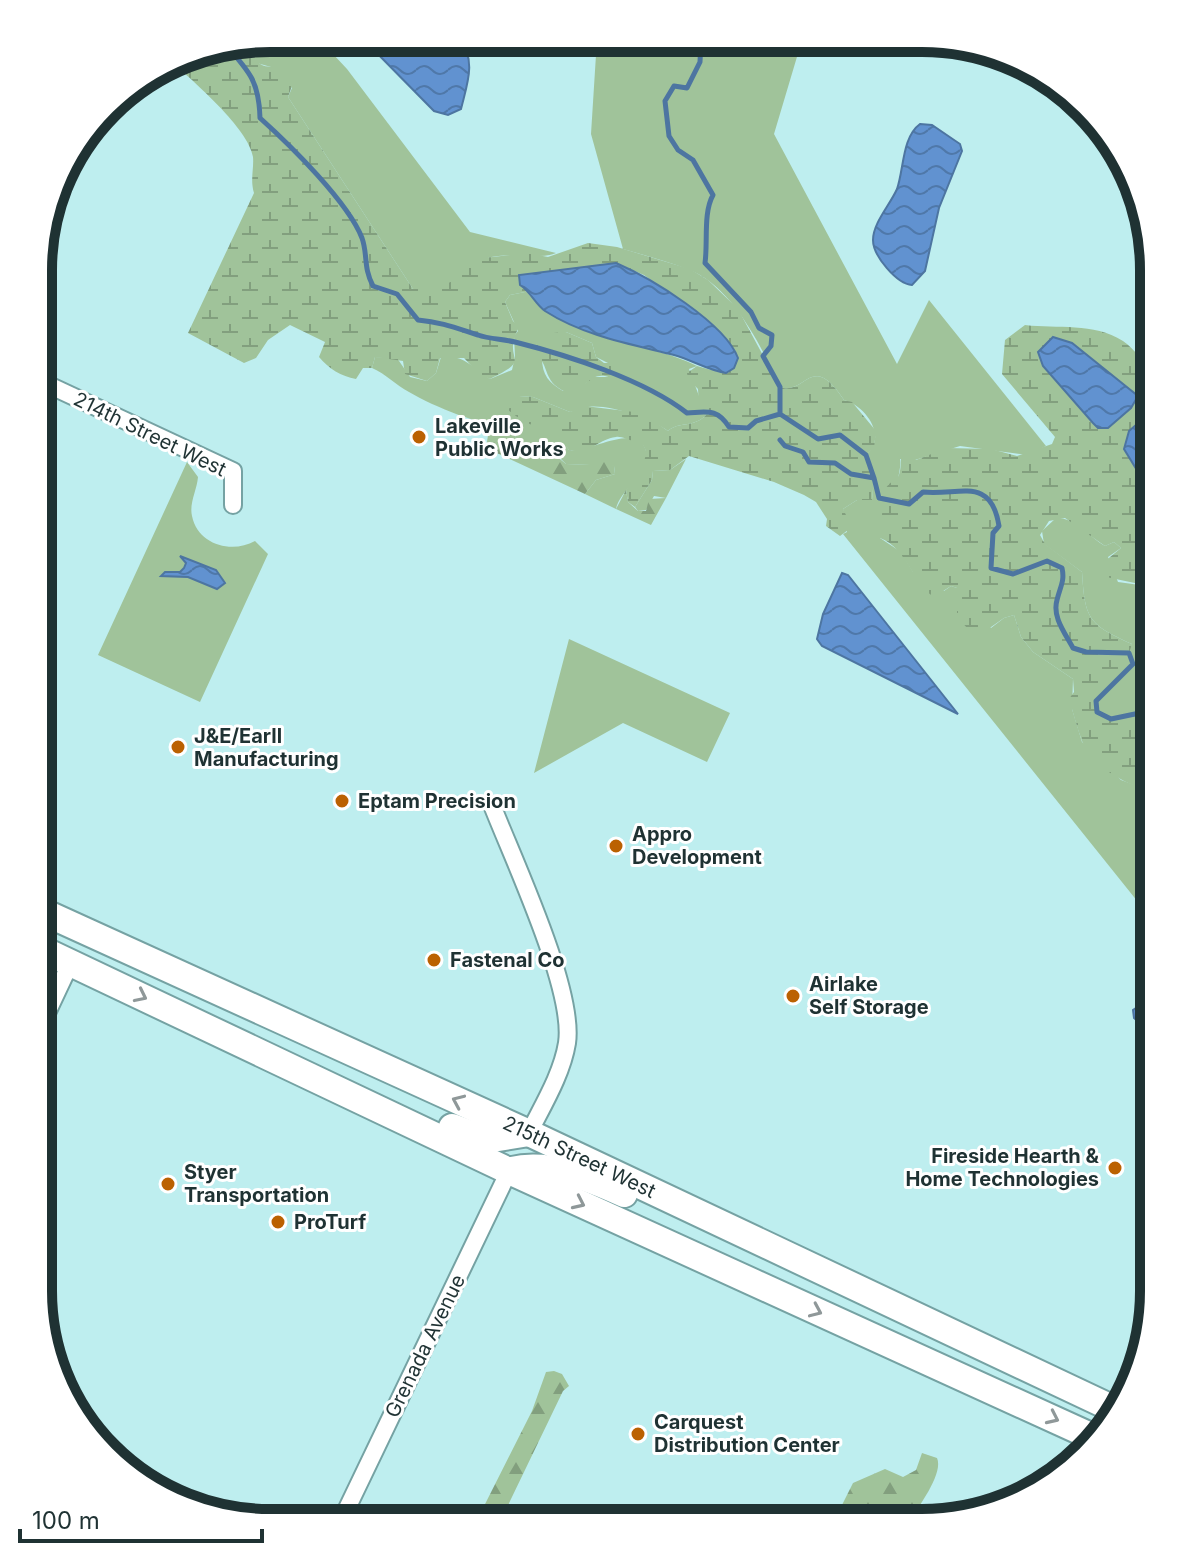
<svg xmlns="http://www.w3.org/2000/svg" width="1192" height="1561" viewBox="0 0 1192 1561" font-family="Inter,sans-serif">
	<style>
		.grass { fill: #a0c39a; fill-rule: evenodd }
		.forest { fill: url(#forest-firs) }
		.wetland { fill: url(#wetland-marsh); fill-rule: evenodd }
		.water { fill: url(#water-waves); stroke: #4d75a1; stroke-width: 2 }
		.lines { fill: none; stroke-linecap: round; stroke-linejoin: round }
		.stream { stroke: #4d75a1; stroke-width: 5 }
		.minor-casing { stroke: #75a2a3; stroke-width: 20 }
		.primary-casing { stroke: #75a2a3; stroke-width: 30 }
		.minor { stroke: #fff; stroke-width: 16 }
		.primary { stroke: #fff; stroke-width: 26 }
		.oneway { stroke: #8f9899 }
		.poi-dot { fill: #bb6101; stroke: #fff; stroke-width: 3 }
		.labels { text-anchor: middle; stroke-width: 6; stroke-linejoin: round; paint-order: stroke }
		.poi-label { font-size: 20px; font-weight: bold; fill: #1f3233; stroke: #fff; text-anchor: start }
		.street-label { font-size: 20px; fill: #1f3233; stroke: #fff }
		.rim { fill: none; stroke: #1f3233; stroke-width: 10 }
	</style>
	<defs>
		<pattern id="forest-firs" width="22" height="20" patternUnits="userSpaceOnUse" patternTransform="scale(2)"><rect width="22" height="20" fill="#a0c39a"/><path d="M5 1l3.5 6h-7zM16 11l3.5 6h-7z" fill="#829f7e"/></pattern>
		<pattern id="wetland-marsh" width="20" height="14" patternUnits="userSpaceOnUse" patternTransform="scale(2)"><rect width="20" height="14" fill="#a0c39a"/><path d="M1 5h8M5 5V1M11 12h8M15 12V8" fill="none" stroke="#829f7e"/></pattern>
		<pattern id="water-waves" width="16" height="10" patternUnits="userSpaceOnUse" patternTransform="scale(2)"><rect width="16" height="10" fill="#6192d0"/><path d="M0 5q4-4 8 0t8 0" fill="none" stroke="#4f78a9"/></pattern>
	</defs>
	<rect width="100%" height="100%" fill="#beeeef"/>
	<path class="grass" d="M270,38H318L347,69L470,232L556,253C541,260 507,252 488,258C471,263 460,279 446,286L436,284L413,289L288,97L292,88L271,67L257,63L253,55L254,41Z
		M597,39L802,40L774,134L897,364L929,300L1046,446L1028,455L960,446L915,460L900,459C903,473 885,520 880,538L901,552L913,572L944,591L951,586L957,588L991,628L1004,618L1014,615L1021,637L1033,652L1073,679L1072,709L1082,742L1121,780L1154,792V922L843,534L847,532L843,509L857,500H872L874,478L866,455C888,437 866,406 844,400C811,350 806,396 780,387C762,347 731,284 687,269C666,261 644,255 623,249L591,134Z
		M530,291C567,344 644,339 697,366L689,369L706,415C694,428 679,421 668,431C651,419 610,404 588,407C582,407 578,411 570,412L533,397L519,396L561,437L569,450C590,453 634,423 645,448C654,470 620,489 616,509L585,494L596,480L615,474L614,466L566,464L554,452L535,460V448L520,444L510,428C483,426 434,407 409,392C396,385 386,374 372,368L375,357L397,358L410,377L427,381L436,373L441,357C463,354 472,367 490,379L512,370L515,357L514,336L518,331L505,302L510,295ZM566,332L592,343L596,357L608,363L610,377H590L586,383L563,391C549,383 542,375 542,358Z
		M686,459L666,498L654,496L646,510L638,511L635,507L652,480L653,471L670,470Z
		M187,462L198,477C197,490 189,503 192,516C198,545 232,554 255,541L268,554L200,702L98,655Z
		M1056,518C1077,518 1088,536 1105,546L1114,542L1121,548L1108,557L1118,582L1154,587V710L1111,719L1097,712L1096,701L1132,644C1088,624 1085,619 1082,572L1044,544L1042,531Z
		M569,639L730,713L707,762L623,723L534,773Z"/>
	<path class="forest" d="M493,427L510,428L520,444L535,448V459L550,451L566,464L593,465L598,459L614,466L615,474L596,480L585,494L486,448L489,429Z
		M626,490L628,502L638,511H646L649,499L666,498L651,525L616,509Z
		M554,1371L562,1374L569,1386L563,1391L500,1522H476L532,1411L546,1372Z
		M922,1453L937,1458C944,1474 917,1508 909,1523H833L853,1483L885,1469L903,1477L916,1470Z"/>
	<path class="wetland" d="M254,41C252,80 275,58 296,75L288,97L413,289L419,282C449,281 450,293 466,260L527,253L548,257L588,243L617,247L690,269L708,280L738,309L780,387C806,396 811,350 844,400L852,402L876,431L874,448L866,455L874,478L872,500H857L843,509L852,527L840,536L826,526L827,519L816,502L804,495L774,482L689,456L670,470L653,471L652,480L635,507L628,502L626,490C634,478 661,447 634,441C628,440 621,436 616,437C596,440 593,454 569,450L557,434L524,422L508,410L519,396L533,397L570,412L585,406L642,413L668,431C679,421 694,428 706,415L699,408L698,389L688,379L687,373L697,366L711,370L698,315L644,275L616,263L520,275L530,291L510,295L505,302L513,321L519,327C500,362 536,357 490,379L479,374L464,358H440L436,373L427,381L405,374L403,361L375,357L372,368H363L356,379C341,376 329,369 319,357L325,342L290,325L268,340L256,358L244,363L188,333L254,193C250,180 254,169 253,157C249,129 193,81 173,63L195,50Z
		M1025,325C1058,329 1093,322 1123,341C1135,349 1143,363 1154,372V418H1144L1132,463L1154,498V587L1106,577L1104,562L1121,548L1114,542L1105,546L1065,518L1049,521L1040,535L1045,544L1082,572C1085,619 1088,624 1132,644L1129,653L1133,664L1096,701L1097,712L1111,719L1154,710V792C1129,786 1092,768 1082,741C1077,728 1073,712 1069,699L1074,692L1073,679L1033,652L1021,637L1014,615L1004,618L981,634L968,629L957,617V588L951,586L934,597C911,582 908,549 880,538L878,521L890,499L883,493C894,472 901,489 901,455L907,453L916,460L947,448L991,449L1017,456L1052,444L1055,437L1002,374L1005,340ZM1043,366L1131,408L1108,428H1099Z
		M566,332L592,343L596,357L604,363H624V376L617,381C593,367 590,385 571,394C540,383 552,367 534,351L541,334Z"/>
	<path class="water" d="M362,38L459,39C477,60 467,84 461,109L448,115L434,111Z
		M920,124L932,125L960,144L962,151L939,208L925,271L912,285C897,284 873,256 873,240C873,223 890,205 897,189C904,169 902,137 920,124Z
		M616,263C651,278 725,323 738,358L734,368L726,373C707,370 692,360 674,355C630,344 584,336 545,311C535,304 531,292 520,285L519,275Z
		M1053,337L1072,343L1138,396L1131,408L1108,428H1098L1093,423L1043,366L1038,352Z
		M1144,418H1154V498L1124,449L1129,431Z
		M180,556L216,570L225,583L217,589L188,577L161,576L165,572H180L184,568L186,563Z
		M842,573L848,575L958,714L822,646L817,639L823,614Z
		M1154,978V1027L1142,1025L1134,1018L1133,1010L1148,1000Z"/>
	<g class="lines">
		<path class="stream" d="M701,39L700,62L687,88L674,86L665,101L669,136L678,150L693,160L713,195C703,213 708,242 705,263L751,312L759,328L772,335L771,346L763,356L780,387V414
			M226,45C250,72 259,82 260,118C290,145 348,202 362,238C368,255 363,267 373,286L397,294L418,320C441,322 456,328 478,335C489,339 503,339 515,342C567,355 645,380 687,413C707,412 717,408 729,427L748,428L756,421L780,414
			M780,414L818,439L840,435L866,455L874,478
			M780,440L785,446L803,452L809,462L835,463L851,474L874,478L879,498L909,504L923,492C959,496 991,475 999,526L993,533L991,568L1013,574L1047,561L1062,568C1065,581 1060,587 1057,600C1052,617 1065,633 1073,648L1086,652L1129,653L1133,664L1096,701L1097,712L1111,719L1154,710"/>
		<defs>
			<path id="minor" d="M40,381L233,471V505
				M492,805C513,859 575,990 567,1043C562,1074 543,1105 529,1133
				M39,1030L71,962
				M341,1521L509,1171"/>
			<g id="primary">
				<path id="s1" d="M39,910L529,1133L1118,1411"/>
				<path d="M39,948L509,1171L1095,1438"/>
				<path d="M452,1127L486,1140L529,1133"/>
				<path d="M512,1170C549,1161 591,1179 624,1194"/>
			</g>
		</defs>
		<use href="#minor" class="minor-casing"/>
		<use href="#primary" class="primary-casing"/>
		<use href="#minor" class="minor"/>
		<use href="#primary" class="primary"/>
	</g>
	<defs><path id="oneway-chevron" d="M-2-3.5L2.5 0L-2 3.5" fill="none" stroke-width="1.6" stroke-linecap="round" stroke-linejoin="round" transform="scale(2)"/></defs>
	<g class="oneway">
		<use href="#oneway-chevron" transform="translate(141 996) rotate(26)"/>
		<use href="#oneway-chevron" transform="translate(458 1101) rotate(-156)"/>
		<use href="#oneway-chevron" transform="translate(579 1203) rotate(25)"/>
		<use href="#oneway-chevron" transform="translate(816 1311) rotate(24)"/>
		<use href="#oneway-chevron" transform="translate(1053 1418) rotate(25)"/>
	</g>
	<g class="poi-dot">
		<circle cx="419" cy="437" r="8"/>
		<circle cx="178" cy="747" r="8"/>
		<circle cx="342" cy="801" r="8"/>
		<circle cx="616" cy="846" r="8"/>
		<circle cx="434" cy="960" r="8"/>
		<circle cx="793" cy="996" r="8"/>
		<circle cx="1115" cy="1168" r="8"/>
		<circle cx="168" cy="1184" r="8"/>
		<circle cx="278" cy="1222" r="8"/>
		<circle cx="638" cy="1434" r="8"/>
	</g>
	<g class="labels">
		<g class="poi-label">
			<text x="435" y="433">Lakeville<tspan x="435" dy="23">Public Works</tspan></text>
			<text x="194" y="743">J&amp;E/Earll<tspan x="194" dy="23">Manufacturing</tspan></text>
			<text x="358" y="808">Eptam Precision</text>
			<text x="632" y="841">Appro<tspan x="632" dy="23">Development</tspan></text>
			<text x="450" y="967">Fastenal Co</text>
			<text x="809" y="991">Airlake<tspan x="809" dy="23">Self Storage</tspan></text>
			<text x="1099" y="1163" text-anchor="end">Fireside Hearth &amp;<tspan x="1099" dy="23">Home Technologies</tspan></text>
			<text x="184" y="1179">Styer<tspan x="184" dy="23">Transportation</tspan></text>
			<text x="294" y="1229">ProTurf</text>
			<text x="654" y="1429">Carquest<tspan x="654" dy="23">Distribution Center</tspan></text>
		</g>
		<g class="street-label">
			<text transform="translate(150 434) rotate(26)" y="7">214th Street West</text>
			<text dy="7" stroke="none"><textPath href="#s1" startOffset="594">215th Street West</textPath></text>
			<text transform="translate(425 1346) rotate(-64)" y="7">Grenada Avenue</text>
		</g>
	</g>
	<path d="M0 0H1192V1561H0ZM270 52H922A218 218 0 0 1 1140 270V1291A218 218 0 0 1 922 1509H270A218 218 0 0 1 52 1291V270A218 218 0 0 1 270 52Z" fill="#fff" fill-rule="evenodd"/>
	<path class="rim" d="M270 52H922A218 218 0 0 1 1140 270V1291A218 218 0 0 1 922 1509H270A218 218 0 0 1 52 1291V270A218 218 0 0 1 270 52Z"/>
	<path d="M20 1529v12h242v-12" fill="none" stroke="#1f3233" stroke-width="4"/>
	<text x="32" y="1529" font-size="24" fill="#1f3233" stroke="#ffffff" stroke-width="6" paint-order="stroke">100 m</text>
</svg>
